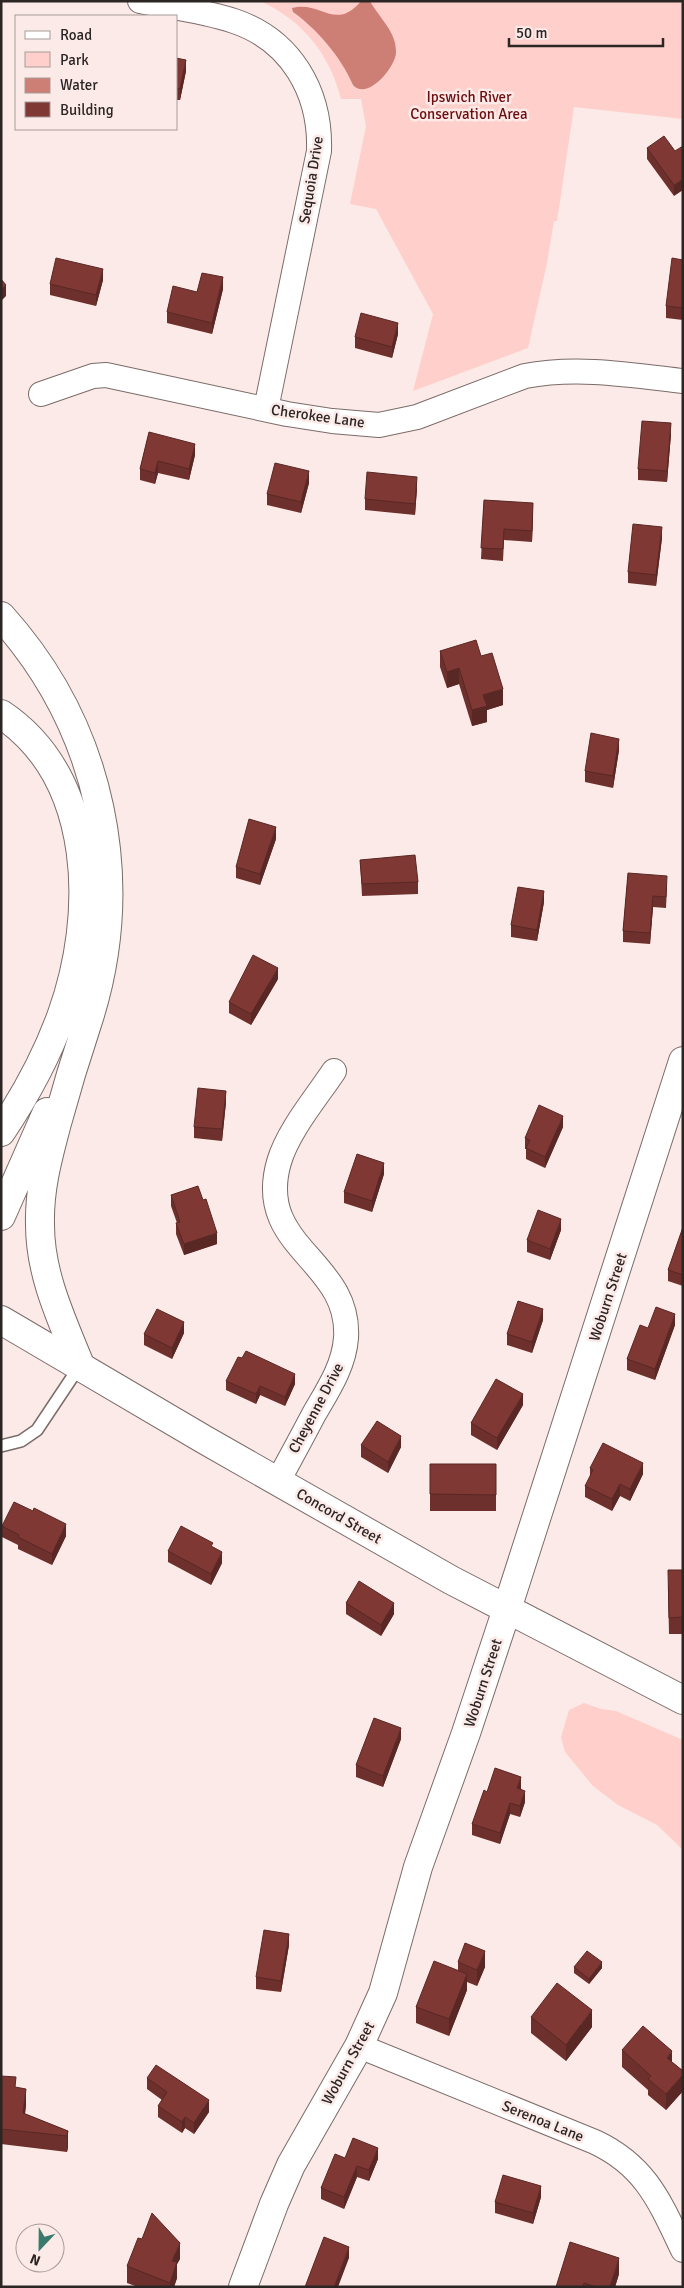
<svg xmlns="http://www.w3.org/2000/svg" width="684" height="2288" viewBox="0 0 684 2288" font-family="Signika,sans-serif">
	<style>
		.green { fill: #ffd0cb }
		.water { fill: #cd7f76 }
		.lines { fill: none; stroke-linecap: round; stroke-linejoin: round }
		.lane-casing { stroke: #7b6c6a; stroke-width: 14 }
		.street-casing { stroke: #7b6c6a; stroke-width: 26 }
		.secondary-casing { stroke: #7b6c6a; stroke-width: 30 }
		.highway-casing { stroke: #7b6c6a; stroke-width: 30 }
		.lane { stroke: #fff; stroke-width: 11 }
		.street { stroke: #fff; stroke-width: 24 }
		.secondary { stroke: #fff; stroke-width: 28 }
		.highway { stroke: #fff; stroke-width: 28 }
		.wall { fill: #6d302c }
		.shaded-wall { fill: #592724 }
		.building { fill: #7f3833; stroke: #592724 }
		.labels { text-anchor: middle; stroke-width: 5; stroke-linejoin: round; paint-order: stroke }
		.park-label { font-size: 15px; fill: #6e0d0f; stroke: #fbeae7 }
		.street-label { font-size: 15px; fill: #2b2524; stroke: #fbeae7 }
	</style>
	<rect width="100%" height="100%" fill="#fbeae7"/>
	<path class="green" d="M260,1H683V119L574,107L557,221H554L547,263L528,348L413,391L433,314L376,209L350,204L366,126L361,99H341C330,54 302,20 260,1Z
		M584,1703L601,1709L616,1711L683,1740V1850L657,1825L618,1805L593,1786L565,1752L561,1737L569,1710Z"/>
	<path class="water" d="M361,1H370C379,18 397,32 396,53C395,68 367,101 353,85C341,57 317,29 293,12L292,8C320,0 336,32 361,1Z"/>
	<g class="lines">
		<defs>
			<path id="lane" d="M1,1446L21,1441L37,1430L79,1367"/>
			<path id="street" d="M140,1C171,7 204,11 234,21C291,40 321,92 319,151L266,409
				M41,394L93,376L106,375L287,414L332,421L379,425L417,417L525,376C577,366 631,375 683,381
				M278,1481C290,1459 302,1437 314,1414C328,1390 344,1366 346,1338C351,1260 254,1248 279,1162C288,1131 316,1098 334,1071
				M359,2046L595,2142C646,2166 660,2202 683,2250"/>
			<path id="secondary" d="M1,1320L205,1440L451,1580L683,1700
				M243,2287L274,2204L291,2165L359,2046L383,1993L418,1867L466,1733L507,1609L683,1061"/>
			<path id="highway" d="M1,616C102,728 134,881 87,1024C76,1057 66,1090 57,1123C48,1157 39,1189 40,1225C40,1275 62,1320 80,1365
				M1,714C97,778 97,916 62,1014C47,1056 25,1096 1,1132
				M1,1216L47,1112"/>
		</defs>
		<use href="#lane" class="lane-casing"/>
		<use href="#street" class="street-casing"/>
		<use href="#secondary" class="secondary-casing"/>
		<use href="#highway" class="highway-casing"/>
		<use href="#lane" class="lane"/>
		<use href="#street" class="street"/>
		<use href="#secondary" class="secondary"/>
		<use href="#highway" class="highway"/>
	</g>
	<path class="wall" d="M176,58L186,71L180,100H176Z
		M647,148L675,151L674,196L647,159Z
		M683,260V320L666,318V306Z
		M103,280L96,306L50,295V284Z
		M223,289L212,334L167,323V312L197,292Z
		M398,334L392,358L355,348V337Z
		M149,432L195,455L189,480L158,473L155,484L140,480V469Z
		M671,434L667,482L638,480V469Z
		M309,483L301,513L267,505V494Z
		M417,488L415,515L365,510V499Z
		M484,500L533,514L532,542L504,540L503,561L481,559Z
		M662,538L656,586L628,583V572Z
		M440,651L481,656L503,705L487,710V722L472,726L459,684L447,688L440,667Z
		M619,750L613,788L585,782V771Z
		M276,839L260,885L236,878V867Z
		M360,860L418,882V894L362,896Z
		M628,873L667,887L666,908L653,907L650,944L623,942V931Z
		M544,902L537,941L511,937V925Z
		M278,979L251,1025L229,1013V1002Z
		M226,1102L222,1141L194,1138V1127Z
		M563,1127L545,1168L526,1159V1149H525V1138Z
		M384,1174L372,1212L344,1203V1192Z
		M171,1195L217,1244L184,1255L176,1234V1223H177L171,1206Z
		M683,1227V1286L668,1281V1270Z
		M561,1230L550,1260L527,1252V1240Z
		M543,1320L532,1353L507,1345V1334Z
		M675,1325L655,1380L627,1370V1359Z
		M184,1333L172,1359L144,1345V1334Z
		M226,1381L295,1384L285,1406L260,1395L256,1404L226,1390Z
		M523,1405L497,1450L471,1435V1423Z
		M361,1445L401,1447L388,1473L361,1457Z
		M430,1464H496V1511H430Z
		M590,1468L643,1474L630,1501L620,1496L612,1511L585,1497V1486L590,1477Z
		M2,1526L66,1536L52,1565L18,1549V1545L2,1537Z
		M213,1547L222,1563L211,1585L168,1562V1551Z
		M683,1570V1634H669L668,1586Z
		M346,1603L394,1614L381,1636L346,1614Z
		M401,1739L383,1787L356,1777V1765Z
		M521,1788L525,1802L520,1817L510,1814L500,1844L472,1835V1824L487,1792Z
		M289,1945L281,1992L256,1989V1977Z
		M458,1962L485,1967L477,1986L467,1982V1990L449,2036L416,2023V2007L458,1970Z
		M574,1967L602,1968L589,1984L574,1973Z
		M531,2017L592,2027L566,2061L531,2033Z
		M622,2050L672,2062L683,2071V2091L666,2110L648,2095V2090L622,2067Z
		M1,2076L16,2088L26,2105L25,2114L68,2131V2147L67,2152L1,2144Z
		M147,2078L209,2112L194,2134L185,2128L182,2133L158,2117V2106L162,2100L147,2089Z
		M345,2158L378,2159L369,2181L357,2177L344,2209L321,2199V2188Z
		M541,2197L533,2224L495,2213V2202Z
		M180,2259L177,2264V2278L174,2287H138L127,2283V2266Z
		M619,2274L615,2287H556Z"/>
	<path class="shaded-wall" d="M186,60V71L180,100V89Z
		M683,179V190L674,196V185Z
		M103,269V280L96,306V295Z
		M223,277V289L212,334V323Z
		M6,285V296L1,301V289Z
		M398,323V334L392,358V347Z
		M671,423V434L667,482V471Z
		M195,444V455L189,480V469Z
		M158,461V473L155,484V473Z
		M309,471V483L301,513V502Z
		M417,477V488L415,515V504Z
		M533,503V514L532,542V531Z
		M662,527V538L656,586V575Z
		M459,668V684L447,688V672Z
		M503,689V705L487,710V722L472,726V710L483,695Z
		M619,739V750L613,788V776Z
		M276,827V839L260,885V874Z
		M544,891V902L537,941V930Z
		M653,896V907L650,944V933Z
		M278,968V979L251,1025V1014Z
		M226,1091V1102L222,1141V1129Z
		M563,1116V1127L545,1168V1157Z
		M384,1163V1174L372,1212V1201Z
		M561,1219V1230L550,1260V1249Z
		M217,1233V1244L184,1255V1244Z
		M543,1309V1320L532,1353V1342Z
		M675,1314V1325L655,1380V1369Z
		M184,1322V1333L172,1359V1348Z
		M295,1374V1384L285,1406V1397Z
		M260,1386V1395L256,1404V1394Z
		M523,1394V1405L497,1450V1438Z
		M401,1436V1447L388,1473V1462Z
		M643,1463V1474L630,1501V1489Z
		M620,1484V1496L612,1511V1499Z
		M66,1524V1536L52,1565V1554Z
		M222,1552V1563L211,1585V1574Z
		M394,1603V1614L381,1636V1625Z
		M401,1728V1739L383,1787V1776Z
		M521,1777V1788L517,1799V1788Z
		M525,1791V1802L520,1817V1806Z
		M510,1803V1814L500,1844V1833Z
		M289,1934V1945L281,1992V1981Z
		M485,1951V1967L477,1986V1970Z
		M602,1962V1968L589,1984V1979Z
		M467,1974V1990L449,2036V2019Z
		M592,2010V2027L566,2061V2045Z
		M672,2051V2068L667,2058Z
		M683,2075V2091L666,2110V2094Z
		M26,2089V2105L23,2129V2113Z
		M209,2100V2112L194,2134V2123Z
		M185,2117V2128L182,2133V2122Z
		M68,2131V2147L67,2152V2136Z
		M378,2148V2159L369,2181V2170Z
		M357,2166V2177L344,2209V2197Z
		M541,2186V2197L533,2224V2213Z
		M180,2243V2259L177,2264V2278L174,2287H170L172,2261Z
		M349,2247V2258L338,2287H334Z
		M619,2258V2274L615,2287H610Z"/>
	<path class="building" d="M176,58L186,60L180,89L176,88Z
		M664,136L675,151L683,146V179L674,185L647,148Z
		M56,258L103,269L96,295L50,284Z
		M672,258L683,260V308L666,306Z
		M202,273L223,277L212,323L167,312L173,286L197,292Z
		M1,279L6,285L1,289Z
		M361,313L398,323L392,347L355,337Z
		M642,421L671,423L667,471L638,469Z
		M149,432L195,444L189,469L158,461L155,473L140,469Z
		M275,463L309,471L301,502L267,494Z
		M367,472L417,477L415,504L365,499Z
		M484,500L533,503L532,531L504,529L503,549L481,548Z
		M633,524L662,527L656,575L628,572Z
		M476,640L481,656L492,653L503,689L483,695L487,706L472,710L459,668L447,672L440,651Z
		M591,733L619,739L613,776L585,771Z
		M249,819L276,827L260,874L236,867Z
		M415,855L418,882L362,884L360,860Z
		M628,873L667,876L666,897L653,896L650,933L623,931Z
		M518,887L544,891L537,930L511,925Z
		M253,955L278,968L251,1014L229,1002Z
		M198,1088L226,1091L222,1129L194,1127Z
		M539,1105L563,1116L545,1157L526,1148L530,1140L525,1138Z
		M357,1154L384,1163L372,1201L344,1192Z
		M198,1186L203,1200L206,1199L217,1233L184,1244L176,1223L180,1222L171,1195Z
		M538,1210L561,1219L550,1249L527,1240Z
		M683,1227V1275L668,1270Z
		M518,1301L543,1309L532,1342L507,1334Z
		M656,1307L675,1314L655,1369L627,1359L640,1325L648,1328Z
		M157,1309L184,1322L172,1348L144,1334Z
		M246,1351L295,1374L285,1397L260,1386L256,1394L226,1381L238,1357L242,1358Z
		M496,1379L523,1394L497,1438L471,1423Z
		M377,1421L401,1436L388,1462L361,1445Z
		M603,1443L643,1463L630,1489L620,1484L612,1499L585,1486L593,1470L590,1468Z
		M430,1464H496V1495L430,1494Z
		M14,1502L33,1511L34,1508L66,1524L52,1554L18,1537L19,1535L2,1526Z
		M181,1526L213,1543L211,1546L222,1552L211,1574L168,1551Z
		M668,1570H683V1617L669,1618Z
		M359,1581L394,1603L381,1625L346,1603Z
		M374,1718L401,1728L383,1776L356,1765Z
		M495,1768L521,1777L517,1788L525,1791L520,1806L510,1803L500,1833L472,1824L484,1790L487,1792Z
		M264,1930L289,1934L281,1981L256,1977Z
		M465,1943L485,1951L477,1970L458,1962Z
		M587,1951L602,1962L589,1979L574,1967Z
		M434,1961L467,1974L449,2019L416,2007Z
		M557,1983L592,2010L566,2045L531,2017Z
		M643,2026L672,2051L667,2058L683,2071V2075L666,2094L648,2079L651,2076L622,2050Z
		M156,2065L209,2100L194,2123L185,2117L182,2122L158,2106L167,2092L147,2078Z
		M1,2076L16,2077L15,2087L26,2089L23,2113L68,2131L67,2136L1,2129Z
		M353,2138L378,2148L369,2170L357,2166L344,2197L321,2188L335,2154L345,2158Z
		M503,2175L541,2186L533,2213L495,2202Z
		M152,2213L180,2243L172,2261L177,2262L170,2283L127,2266L138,2238L142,2239Z
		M324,2237L349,2247L334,2287H305Z
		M570,2242L619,2258L610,2287H596L584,2283L583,2287H556Z"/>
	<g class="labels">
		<g class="park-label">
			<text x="469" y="102">Ipswich River<tspan x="469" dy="17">Conservation Area</tspan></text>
		</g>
		<g class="street-label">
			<text transform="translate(311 180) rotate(-81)" y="5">Sequoia Drive</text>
			<text transform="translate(318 416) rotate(8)" y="5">Cherokee Lane</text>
			<text transform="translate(608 1297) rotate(-72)" y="5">Woburn Street</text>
			<text transform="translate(316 1408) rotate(-62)" y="5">Cheyenne Drive</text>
			<text transform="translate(339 1516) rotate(30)" y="5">Concord Street</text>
			<text transform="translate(483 1683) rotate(-72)" y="5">Woburn Street</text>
			<text transform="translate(348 2063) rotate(-61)" y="5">Woburn Street</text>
			<text transform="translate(543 2121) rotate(22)" y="5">Serenoa Lane</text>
		</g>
	</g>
	<rect width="684" height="2288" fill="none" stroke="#2b2524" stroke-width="5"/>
	<rect x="15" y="15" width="162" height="115" fill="#fbeae7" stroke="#a89b99"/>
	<rect x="25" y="31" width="25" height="8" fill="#ffffff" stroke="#a89b99"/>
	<text x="60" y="40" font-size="15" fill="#2b2524">Road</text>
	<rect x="25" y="52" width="25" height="15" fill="#ffd0cb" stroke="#a89b99"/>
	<text x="60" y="65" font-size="15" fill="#2b2524">Park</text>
	<rect x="25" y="78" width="25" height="15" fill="#cd7f76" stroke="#a89b99"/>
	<text x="60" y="90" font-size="15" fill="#2b2524">Water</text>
	<rect x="25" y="102" width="25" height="15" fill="#7f3833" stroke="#a89b99"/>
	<text x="60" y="115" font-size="15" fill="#2b2524">Building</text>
	<g transform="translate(40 2248) rotate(202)"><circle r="24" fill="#fbeae7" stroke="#a89b99"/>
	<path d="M0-4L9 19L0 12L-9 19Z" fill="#387a6b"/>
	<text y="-8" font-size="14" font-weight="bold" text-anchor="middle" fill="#2b2524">N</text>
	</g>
	<path d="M509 38v8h154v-8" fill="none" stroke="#2b2524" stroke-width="2.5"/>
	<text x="516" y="38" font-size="15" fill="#2b2524" stroke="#fbeae7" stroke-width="4" paint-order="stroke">50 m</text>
</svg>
